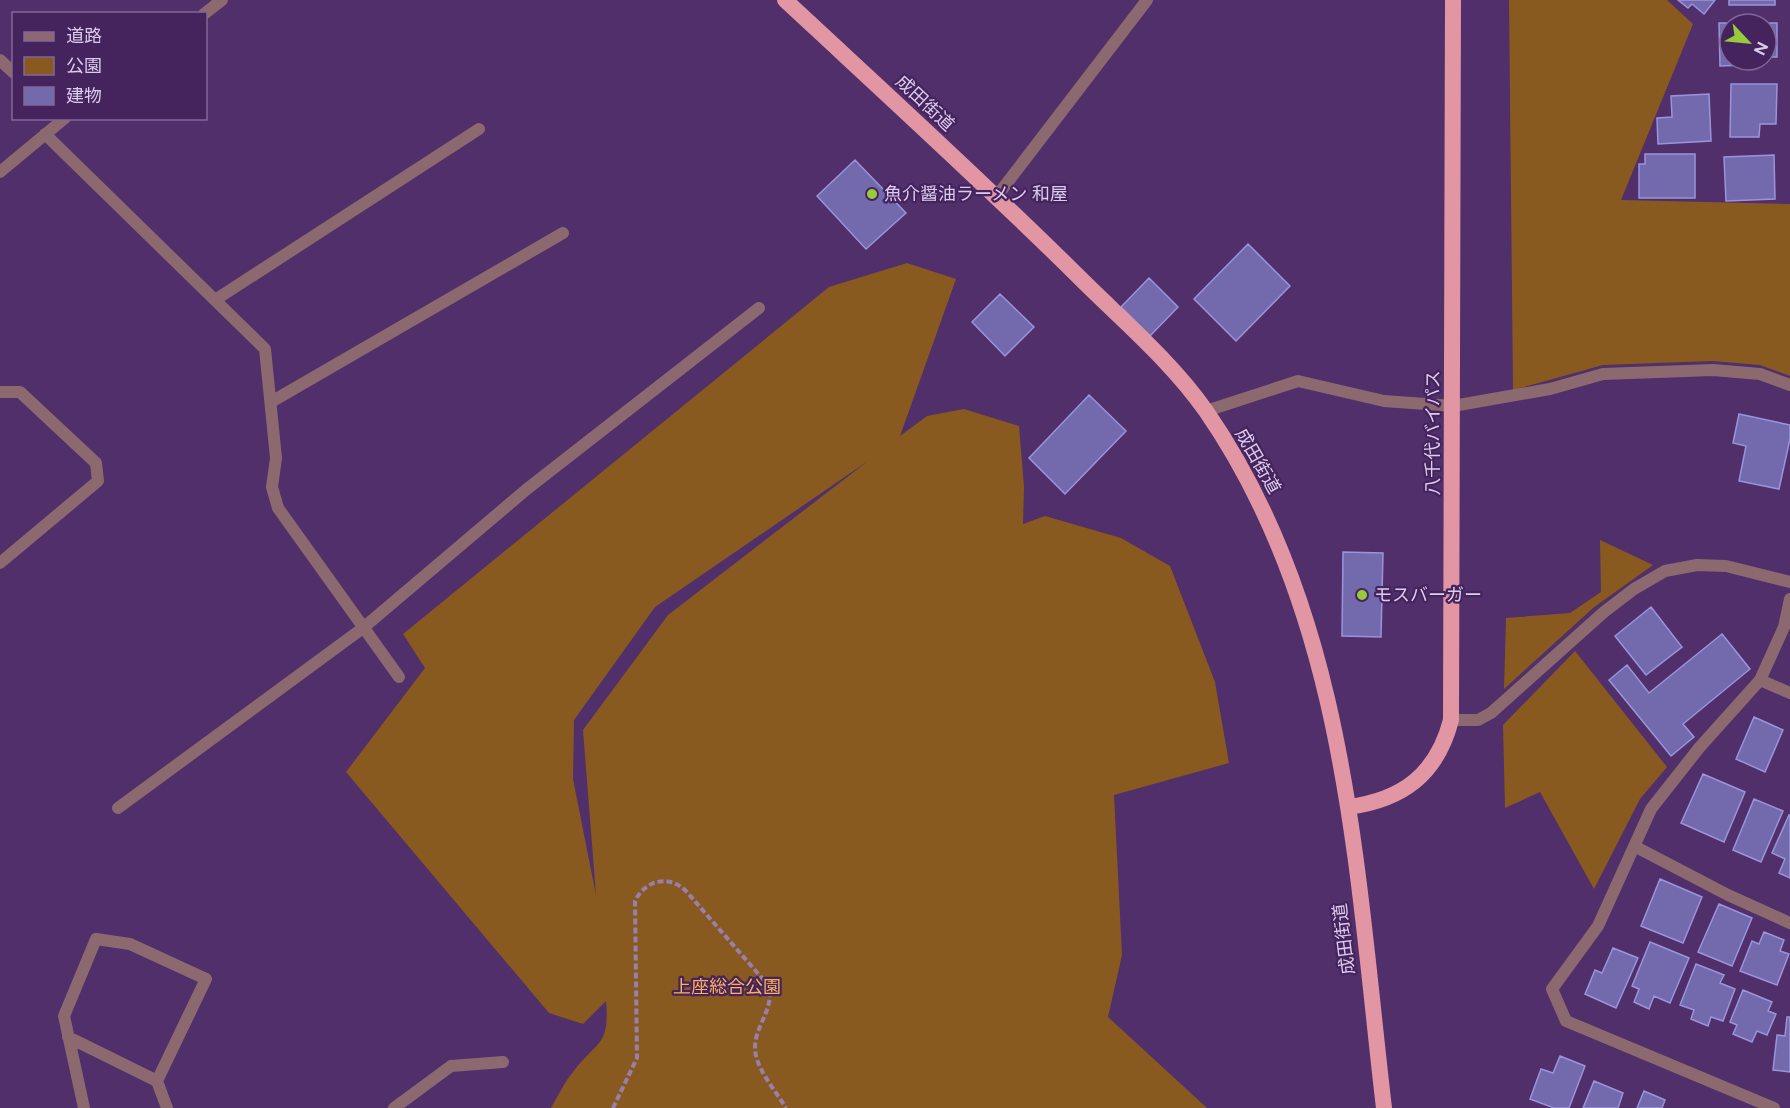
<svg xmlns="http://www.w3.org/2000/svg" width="1790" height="1108" viewBox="0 0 1790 1108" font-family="Figtree,'Noto Sans JP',sans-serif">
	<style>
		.green { fill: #895a1f; fill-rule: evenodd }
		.building { fill: #726aad; stroke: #9b94db; stroke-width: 1.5 }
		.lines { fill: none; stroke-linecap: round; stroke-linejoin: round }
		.path { stroke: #997fae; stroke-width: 4; stroke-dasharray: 6 3; stroke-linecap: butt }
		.minor { stroke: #8c696e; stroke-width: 12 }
		.trunk { stroke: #e295a2; stroke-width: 16 }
		.poi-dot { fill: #96cc3a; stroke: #45245e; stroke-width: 2 }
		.labels { text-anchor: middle; stroke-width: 4.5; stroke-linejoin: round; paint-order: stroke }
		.street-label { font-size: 18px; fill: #ddcbee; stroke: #45245e }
		.poi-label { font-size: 18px; fill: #ddcbee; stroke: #45245e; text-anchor: start }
		.park-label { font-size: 18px; fill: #feb156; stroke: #45245e }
	</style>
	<rect width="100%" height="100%" fill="#502f6a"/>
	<path class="green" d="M1509,0H1667L1693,24L1621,200L1790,204V376L1760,365L1712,361L1603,365L1513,390Z
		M907,263L956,279L900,436L927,416L964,409L1019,426L1024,487L1023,524L1045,516L1121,538L1170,566L1215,682L1229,763L1114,795L1122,955L1108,1017L1207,1108H551C558,1096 564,1083 573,1072C597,1040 610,1047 606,1001L583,1024L549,1013L346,772L425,668L403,634L829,287ZM868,461L668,615L583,730L596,895L573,779L574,720L655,607Z
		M1600,540L1653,565L1593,608L1504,689L1506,618L1570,613L1601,592Z
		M1575,651L1667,767L1640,799L1594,889L1540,792L1505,808L1503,725Z"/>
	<path class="building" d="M1678,0H1715L1704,14L1692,4L1688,8Z
		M1729,0H1775V5H1729Z
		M1719,23H1777V57H1766V24H1730V60H1745V65L1720,66Z
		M1731,84H1777L1776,124H1760L1759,137H1730Z
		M1709,94L1711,141L1658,144L1657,118L1672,117L1671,96Z
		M1645,154H1695V198H1639V164H1645Z
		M1774,155L1775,199L1726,201L1724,157Z
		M855,160L906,213L866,249L817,196Z
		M1248,244L1290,286L1236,341L1194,299Z
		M1149,278L1178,307L1150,336L1121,307Z
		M1000,294L1034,327L1005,356L972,322Z
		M1089,395L1126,431L1065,494L1029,458Z
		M1739,414L1790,425V439L1779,489L1739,481L1746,446L1733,443Z
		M1343,552L1383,553L1381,637L1342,636Z
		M1651,607L1682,647L1646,675L1615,636Z
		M1722,634L1750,669L1683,724L1694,737L1671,756L1609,680L1627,665L1649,693Z
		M1754,717L1783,730L1765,772L1736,759Z
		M1703,774L1745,792L1724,842L1681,823Z
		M1754,799L1783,811L1761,862L1733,850Z
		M1789,815H1790V878L1779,873L1785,859L1772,853Z
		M1660,879L1702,897L1683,943L1641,926Z
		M1719,904L1752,918L1732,966L1698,952Z
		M1764,932L1784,940L1780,951L1789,954L1777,985L1740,971L1752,941L1759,944Z
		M1650,942L1689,958L1670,1003L1654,996L1649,1009L1634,1002L1639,989L1632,986Z
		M1613,948L1638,958L1616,1008L1585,994L1595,970L1602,973Z
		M1696,964L1724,975L1720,983L1735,989L1723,1021L1711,1017L1708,1026L1691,1019L1694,1010L1680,1005Z
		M1743,990L1772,1002L1768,1011L1776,1014L1767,1035L1757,1031L1752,1042L1733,1034L1737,1025L1730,1022Z
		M1787,1017H1790V1072L1773,1070L1777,1035L1785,1036Z
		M1560,1056L1585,1066L1569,1108H1554L1530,1099L1541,1069L1553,1073Z
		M1594,1081L1623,1093L1618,1108H1583Z
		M1644,1091L1665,1100L1662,1108H1637Z"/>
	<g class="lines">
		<path class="path" d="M613,1108L637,1058L635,901C645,880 669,874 686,891L768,985C776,1008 754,1026 755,1049C756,1069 776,1091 786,1108"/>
		<path class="minor" d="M204,14L222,0
			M0,60L14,73
			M45,134L265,349L276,458L272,487L278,508L399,677
			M0,172L65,118
			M997,196L1147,0
			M215,300L479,129
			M0,392H20L96,463L98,481L0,563
			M271,402L563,233
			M1206,411L1298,381L1384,401L1453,406L1550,389L1603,374L1713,370L1760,374L1790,385
			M1760,680L1790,693
			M1451,720H1478L1491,713L1604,612L1634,589L1665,571L1697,565L1726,566L1790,582
			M118,808L363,628L527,489L759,308
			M1636,847L1728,895L1790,923
			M68,1037L157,1081L206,979L130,944L96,939L64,1016L84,1108
			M157,1081L167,1108
			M394,1108L451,1066L503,1062
			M1774,1108L1566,1021L1552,989L1598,926L1651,809L1699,748L1760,680L1784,627L1790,599"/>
		<path class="trunk" d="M785,0C884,92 983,182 1079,277C1122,320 1171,361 1206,411C1347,615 1356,870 1384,1108
			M1348,807C1403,800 1437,774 1451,720L1453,0"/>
	</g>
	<g class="poi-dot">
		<circle cx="872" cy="194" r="6"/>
		<circle cx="1362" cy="595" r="6"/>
	</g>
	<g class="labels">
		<g class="street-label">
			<text transform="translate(925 103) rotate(43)" y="6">成田街道</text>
			<text transform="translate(1433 433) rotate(-90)" y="6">八千代バイパス</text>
			<text transform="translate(1258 461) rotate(60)" y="6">成田街道</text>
			<text transform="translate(1344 939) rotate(-97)" y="6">成田街道</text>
		</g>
		<g class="poi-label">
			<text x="884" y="200">魚介醤油ラーメン 和屋</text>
			<text x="1374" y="601">モスバーガー</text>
		</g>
		<g class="park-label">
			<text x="727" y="993">上座総合公園</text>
		</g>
	</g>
	<rect x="12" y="12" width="195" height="108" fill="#45245e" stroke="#826798" stroke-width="1.5"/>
	<rect x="24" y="32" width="30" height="9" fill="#8c696e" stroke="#826798" stroke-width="1.5"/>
	<text x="66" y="42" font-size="18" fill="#ddcbee">道路</text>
	<rect x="24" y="57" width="30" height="18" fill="#895a1f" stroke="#826798" stroke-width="1.5"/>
	<text x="66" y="72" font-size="18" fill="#ddcbee">公園</text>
	<rect x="24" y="87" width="30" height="18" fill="#726aad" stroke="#826798" stroke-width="1.5"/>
	<text x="66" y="102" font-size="18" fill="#ddcbee">建物</text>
	<g transform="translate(1748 42) rotate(116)"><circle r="28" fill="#45245e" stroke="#826798" stroke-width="1.5"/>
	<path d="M0-4.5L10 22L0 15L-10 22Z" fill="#96cc3a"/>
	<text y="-9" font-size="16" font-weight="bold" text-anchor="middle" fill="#ddcbee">N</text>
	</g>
</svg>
